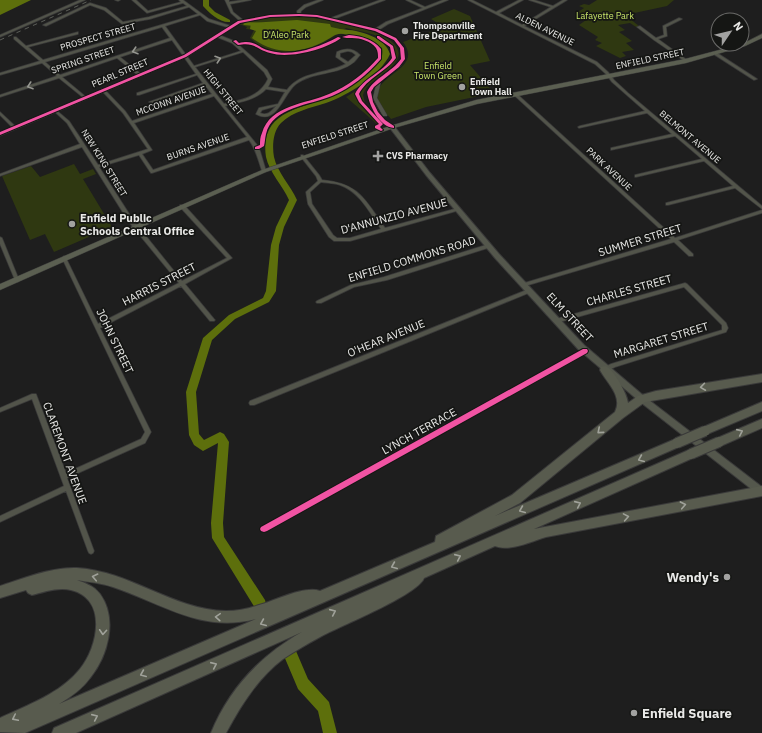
<svg xmlns="http://www.w3.org/2000/svg" width="762" height="733" viewBox="0 0 762 733" font-family="'IBM Plex Sans',sans-serif">
	<style>
		.green { fill: #2f3811 }
		.water { fill: #5d6f0c }
		.lines { fill: none; stroke-linecap: round; stroke-linejoin: round }
		.river { fill: #5d6f0c; fill-rule: evenodd }
		.minor-casing { stroke: #3a3a3a; stroke-width: 1.5 }
		.tertiary-casing { stroke: #3a3a3a; stroke-width: 1 }
		.secondary-casing { stroke: #3a3a3a; stroke-width: 2 }
		.primary-casing { stroke: #3a3a3a; stroke-width: 1 }
		.motorway-casing { stroke: #3a3a3a; stroke-width: 2 }
		.minor { fill: #52544a; fill-rule: evenodd }
		.tertiary { fill: #52544a; fill-rule: evenodd }
		.secondary { fill: #54574c; fill-rule: evenodd }
		.primary { fill: #5b5f51; fill-rule: evenodd }
		.motorway { fill: #585b4e; fill-rule: evenodd }
		.rail { stroke: #5c5e59; stroke-width: 1; stroke-dasharray: 4.5 4.5; stroke-linecap: butt }
		.motorway-bridge-casing { stroke: #3a3a3a; stroke-width: 12; stroke-linecap: butt }
		.motorway-bridge { stroke: #585b4e; stroke-width: 10 }
		.cycleway-casing { stroke: #151614; stroke-width: 2 }
		.cycleway { fill: #f153a3; fill-rule: evenodd }
		.oneway { stroke: #969791 }
		.oneway2 { stroke: #a0a29a }
		.poi-dot { fill: #a2a2a1; stroke: #151614; stroke-width: 1.5 }
		.labels { text-anchor: middle; stroke-width: 3.5; stroke-linejoin: round; paint-order: stroke }
		.far-park-label { font-size: 9px; fill: #c8e569; stroke: #151614 }
		.far-poi-label { font-size: 9px; font-weight: bold; fill: #e9e9e7; stroke: #151614; text-anchor: start }
		.far-street-label { font-size: 9px; fill: #e9e9e7; stroke: #151614 }
		.street-label { font-size: 11px; fill: #e9e9e7; stroke: #151614 }
		.poi-label { font-size: 11px; font-weight: bold; fill: #e9e9e7; stroke: #151614; text-anchor: start }
		.near-poi-label { font-size: 13px; font-weight: bold; fill: #e9e9e7; stroke: #151614; text-anchor: end }
	</style>
	<rect width="100%" height="100%" fill="#1e1e1e"/>
	<path class="green" d="M597,0H674L667,6L625,15L639,26L636,27L630,23L618,25L625,30L619,32L632,41L626,43L634,50L622,52L626,56L620,58L596,46L602,43L595,40L598,37L579,25L589,18L575,14L584,8L579,6L584,4L589,5Z
		M454,9L470,16L490,61L470,65L494,93L426,107L391,119C387,114 380,109 378,102C369,74 425,71 403,42L444,27L431,19Z
		M294,16C312,17 407,29 398,57C393,73 368,78 363,95L366,107L379,123L377,124L346,97C363,86 417,56 379,37C369,32 357,31 346,28C326,43 293,60 268,51C262,49 256,43 250,38L254,30L246,29L247,27L239,24L268,18Z
		M74,164L80,174L93,169L96,174L83,179L112,227L54,252L45,234L30,240L2,176L31,166L40,177Z"/>
	<path class="water" d="M0,0H31L0,15Z
		M297,20L330,24L331,27L349,31C345,34 340,33 335,35C307,53 280,58 252,38L256,31L250,29L251,23Z"/>
	<g class="lines">
		<path class="river" d="M203,0H209V6L215,12L230,20V22C220,23 209,13 203,6Z
			M246,22L263,23L266,25L263,27L244,25L243,24Z
			M333,30C351,27 385,35 390,54C381,75 347,96 326,103C311,108 293,111 281,123C273,131 272,146 274,157C277,172 291,186 297,200L284,227L279,245L276,291L269,302L235,319L212,340L196,392L199,434L204,440L220,432L224,434L229,442L223,523L224,537L265,600L266,604L265,608L260,610L255,608L212,538L211,523L218,443L203,451L194,445L189,435L186,392L203,338L229,315L263,298L266,291L271,245L276,227L289,200C283,186 269,172 266,157C259,111 301,109 332,96C346,90 359,80 370,70C378,64 384,59 382,48L369,39L333,32Z
			M291,649L296,651L308,679L329,702L337,733H323L318,711L298,689L284,656L286,651Z"/>
		<defs>
			<path id="minor" d="M80,0H85L0,37V35Z
				M115,0H120L118,1Z
				M132,0H136L148,11L181,2L179,0H183L209,19L231,26L232,27L230,28L207,21L200,15L165,26L194,66L241,51L232,43L217,37V35H219L234,41L267,70L272,79L268,87L287,90C301,71 327,74 346,64L336,57L337,52C345,48 353,48 360,55C358,57 356,60 354,62C337,76 313,71 296,84C283,94 277,126 256,114L259,108L278,104L285,92L266,89C256,100 239,102 225,106L257,145L260,151L266,171L265,172H263L262,171C258,160 256,149 249,140L152,173H151L139,155L99,167L133,220L182,281L227,258L180,207V205H184L232,258L185,284L214,319L215,320L214,321H210L181,286L100,328L151,432L145,443L67,478L94,551L93,553L91,554L89,553L88,551L66,491L0,522V516L64,486L32,399L0,412V408L32,394H36L66,473L141,439L145,432L62,258L64,256L66,258L98,324L179,283L129,222L82,147L0,176V174L80,144L67,123L55,112V110H56L69,121L98,165L148,149L123,113L102,91V89H104L125,111L132,121L212,94L204,84L152,103L149,102L203,83L197,75L139,95H137V93L196,74L172,40L120,57L141,74V76H139L117,58L62,77L86,97L87,98L85,99L59,78L0,97V95L57,76L42,63L0,75V73L40,61L14,39V37H16L26,46L78,32V34L28,47L43,60L198,14L189,7L150,19L122,24L104,10L90,5L46,26L43,25L90,3L106,8L123,22L149,17L187,6L183,3L147,13ZM162,27L170,38L60,75L45,62ZM348,51L352,52L356,55L348,62L340,57V53ZM243,52L264,72L268,79C260,97 241,100 224,104L195,67ZM214,96L247,137L153,170L142,154L152,150L134,123ZM276,106C271,112 267,116 260,113L262,110Z
				M225,0H229V2L243,0H251L230,4L233,12L243,20V22H241L231,13Z
				M318,0H323L306,7L301,11L300,16H298L297,11L304,5Z
				M380,0H385L331,20L328,19Z
				M406,0H410L425,7L443,0H448L388,24L377,31H375V29L386,22L423,8Z
				M468,0H472L496,12L519,0H523L499,13L522,25L551,7L529,0H534L553,6L563,0H567L524,26L597,62L608,72L614,80L628,93L762,206V209L735,188L668,205H666V203L733,186L704,161L636,177H635V175L702,159L675,136L611,150V148L672,134L647,113L579,128L578,127L580,126L645,111L612,82L606,74L595,64Z
				M679,18L682,19L666,27L667,36L658,39L687,60V62H686L654,40L637,27L640,26L656,38L664,35L663,26Z
				M715,53H717L757,79L754,80L715,55Z
				M515,94H517L675,238L762,210V213L678,240L693,254V256H689L674,242L525,286H521V284L671,239L515,96Z
				M0,112L16,127V129H14L0,115Z
				M301,155H303L319,175L322,180C359,183 365,200 385,228L458,208L460,209V210L350,241H334L329,237L308,204L306,192L318,181L316,176L301,157ZM321,182C327,183 334,183 340,185C360,192 370,213 381,229L350,238H337L333,235L312,204L310,192Z
				M0,237L2,238L19,280V281L17,282L15,280L0,244Z
				M489,244L491,245V247L387,280L354,287L321,303H317L316,302L317,301L351,285L384,277Z
				M685,283L687,284L726,323L728,328L726,332L615,367L605,372H603L602,370L603,368L611,364L722,330V325L684,287L556,323L553,321L556,319Z
				M529,289L531,290V292L254,405H250L249,403L250,401Z
				M585,349L588,351L587,352L266,531L264,532L262,531L261,529L262,527Z"/>
			<path id="tertiary" d="M299,14L317,15L377,29L396,38L404,48L405,59L400,67L381,81L377,98L387,115V116H383L373,98L376,85L371,92C374,106 381,119 394,126V128C379,128 369,104 367,92C374,78 391,72 401,59L400,48L394,40L375,31L317,17L299,16L270,17L240,23L187,57L0,136V132L183,55L238,21L270,15Z"/>
			<path id="secondary" d="M390,126H394L430,173L499,254L584,345L645,397L762,487V496L759,495L639,401L578,349L495,258L426,175L390,128Z"/>
			<path id="primary" d="M762,34V38L745,46L686,63L477,104L394,128L266,172L0,290V284L262,170L390,126L476,100L685,59L742,44Z"/>
			<path id="motorway" d="M605,366C614,369 627,394 628,403L638,396L656,391L762,374V382L645,402L623,418L520,503L495,516L673,440L677,438L681,440L682,443L681,446L25,733L0,732V718C28,705 61,693 80,669C98,647 108,599 71,590C58,587 44,592 32,595L28,593L26,590L0,598V586C25,578 51,567 77,568C130,571 173,610 226,611C237,611 248,609 259,605C274,601 305,585 320,591L435,542L436,536L512,495L615,412C623,396 607,383 600,370L601,367ZM77,580C89,582 101,583 113,587C164,604 200,633 256,619L59,704C71,697 82,689 90,678C108,656 118,619 100,594C94,586 85,583 77,580Z
				M762,402V411L705,435L701,434L700,431L701,428Z
				M762,419V428L723,445L719,447L715,445L714,442L715,439Z
				M691,449L695,451L697,454L695,457L534,529L762,486V496L546,537C532,541 510,552 495,546L424,578C418,595 340,626 320,637C307,644 295,651 283,659C258,678 241,705 226,733H211C229,689 261,655 302,632L76,733H52L54,728Z"/>
		</defs>
		<use href="#minor" class="minor-casing"/>
		<use href="#tertiary" class="tertiary-casing"/>
		<use href="#secondary" class="secondary-casing"/>
		<use href="#primary" class="primary-casing"/>
		<use href="#motorway" class="motorway-casing"/>
		<use href="#minor" class="minor"/>
		<use href="#tertiary" class="tertiary"/>
		<use href="#secondary" class="secondary"/>
		<use href="#primary" class="primary"/>
		<use href="#motorway" class="motorway"/>
		<path class="rail" d="M0,40L91,0"/>
		<defs>
			<path id="motorway-bridge" d="M677,443L705,431
				M691,454L719,442"/>
		</defs>
		<use href="#motorway-bridge" class="motorway-bridge-casing"/>
		<use href="#motorway-bridge" class="motorway-bridge"/>
		<defs>
			<path id="cycleway" d="M299,14L317,15L377,29L396,38L404,48L405,59L399,67L374,87L371,92L373,102L378,112L385,120L394,126V128C379,127 369,105 367,92C374,78 392,72 401,59L400,48L394,40L375,31L317,17L299,16L270,17L240,23L186,57L0,135V132L184,55L238,21L270,15Z
				M349,35C361,36 373,39 381,49V59C368,74 351,88 332,96C311,105 272,107 266,134C265,138 265,142 264,146L259,149H255V147L260,145C260,141 260,137 262,133C270,105 306,104 329,94C347,87 365,73 378,58C378,55 378,51 376,48C371,41 360,38 352,38C348,38 345,38 342,37Z
				M377,36H379L393,46L396,58C386,72 367,78 359,94L362,101L383,124L380,127L383,130L381,131L375,128V126L379,124L359,102L355,94C363,78 382,73 392,58L390,47L377,38Z
				M338,37L341,38C325,50 289,59 270,53C256,49 255,42 238,45L233,41L236,40L239,43C256,39 257,48 271,51C292,57 320,47 338,37Z
				M583,349H587L588,351L587,353L267,531L264,532L261,531L260,529L261,527Z"/>
		</defs>
		<use href="#cycleway" class="cycleway-casing"/>
		<use href="#cycleway" class="cycleway"/>
	</g>
	<defs><path id="oneway-chevron" d="M-2-3.5L2.5 0L-2 3.5" fill="none" stroke-width="1.6" stroke-linecap="round" stroke-linejoin="round"/></defs>
	<g class="oneway">
		<use href="#oneway-chevron" transform="translate(135 51) rotate(162)"/>
		<use href="#oneway-chevron" transform="translate(218 59) rotate(-18)"/>
		<use href="#oneway-chevron" transform="translate(30 86) rotate(161)"/>
	</g>
	<g class="oneway2">
		<use href="#oneway-chevron" transform="translate(703 387) rotate(172)"/>
		<use href="#oneway-chevron" transform="translate(600 431) rotate(140)"/>
		<use href="#oneway-chevron" transform="translate(740 432) rotate(-24)"/>
		<use href="#oneway-chevron" transform="translate(641 459) rotate(157)"/>
		<use href="#oneway-chevron" transform="translate(578 504) rotate(-24)"/>
		<use href="#oneway-chevron" transform="translate(683 505) rotate(-11)"/>
		<use href="#oneway-chevron" transform="translate(522 510) rotate(157)"/>
		<use href="#oneway-chevron" transform="translate(626 517) rotate(-10)"/>
		<use href="#oneway-chevron" transform="translate(458 557) rotate(-24)"/>
		<use href="#oneway-chevron" transform="translate(394 566) rotate(157)"/>
		<use href="#oneway-chevron" transform="translate(95 577) rotate(-168)"/>
		<use href="#oneway-chevron" transform="translate(333 612) rotate(-24)"/>
		<use href="#oneway-chevron" transform="translate(218 617) rotate(-176)"/>
		<use href="#oneway-chevron" transform="translate(263 623) rotate(157)"/>
		<use href="#oneway-chevron" transform="translate(103 632) rotate(94)"/>
		<use href="#oneway-chevron" transform="translate(214 665) rotate(-24)"/>
		<use href="#oneway-chevron" transform="translate(143 674) rotate(157)"/>
		<use href="#oneway-chevron" transform="translate(95 717) rotate(-24)"/>
		<use href="#oneway-chevron" transform="translate(15 718) rotate(154)"/>
	</g>
	<g class="poi-dot">
		<circle cx="405" cy="31" r="4"/>
		<circle cx="462" cy="87" r="4"/>
		<path d="M376 150h4v4h4v4h-4v4h-4v-4h-4v-4h4z"/>
		<circle cx="72" cy="224" r="4"/>
		<circle cx="727" cy="577" r="4"/>
		<circle cx="634" cy="713" r="4"/>
	</g>
	<g class="labels">
		<g class="far-park-label">
			<text x="605" y="19">Lafayette Park</text>
			<text x="286" y="38">D'Aleo Park</text>
			<text x="438" y="69">Enfield<tspan x="438" dy="10">Town Green</tspan></text>
		</g>
		<g class="far-poi-label">
			<text x="413" y="29">Thompsonville<tspan x="413" dy="10">Fire Department</tspan></text>
			<text x="470" y="85">Enfield<tspan x="470" dy="10">Town Hall</tspan></text>
			<text x="386" y="159">CVS Pharmacy</text>
		</g>
		<g class="far-street-label">
			<text transform="translate(545 29) rotate(26)" y="3">ALDEN AVENUE</text>
			<text transform="translate(98 37) rotate(-16)" y="3">PROSPECT STREET</text>
			<text transform="translate(650 59) rotate(-12)" y="3">ENFIELD STREET</text>
			<text transform="translate(83 60) rotate(-19)" y="3">SPRING STREET</text>
			<text transform="translate(120 73) rotate(-23)" y="3">PEARL STREET</text>
			<text transform="translate(223 92) rotate(51)" y="3">HIGH STREET</text>
			<text transform="translate(171 101) rotate(-19)" y="3">MCCONN AVENUE</text>
			<text transform="translate(335 135) rotate(-18)" y="3">ENFIELD STREET</text>
			<text transform="translate(690 137) rotate(40)" y="3">BELMONT AVENUE</text>
			<text transform="translate(198 147) rotate(-19)" y="3">BURNS AVENUE</text>
			<text transform="translate(104 163) rotate(58)" y="3">NEW KING STREET</text>
			<text transform="translate(609 169) rotate(43)" y="3">PARK AVENUE</text>
		</g>
		<g class="street-label">
			<text transform="translate(394 216) rotate(-15)" y="4">D'ANNUNZIO AVENUE</text>
			<text transform="translate(640 240) rotate(-17)" y="4">SUMMER STREET</text>
			<text transform="translate(412 259) rotate(-17)" y="4">ENFIELD COMMONS ROAD</text>
			<text transform="translate(159 284) rotate(-27)" y="4">HARRIS STREET</text>
			<text transform="translate(629 290) rotate(-16)" y="4">CHARLES STREET</text>
			<text transform="translate(570 317) rotate(47)" y="4">ELM STREET</text>
			<text transform="translate(386 338) rotate(-22)" y="4">O'HEAR AVENUE</text>
			<text transform="translate(661 340) rotate(-17)" y="4">MARGARET STREET</text>
			<text transform="translate(115 341) rotate(64)" y="4">JOHN STREET</text>
			<text transform="translate(419 431) rotate(-29)" y="4">LYNCH TERRACE</text>
			<text transform="translate(65 453) rotate(70)" y="4">CLAREMONT AVENUE</text>
		</g>
		<g class="poi-label">
			<text x="80" y="222">Enfield Public<tspan x="80" dy="13">Schools Central Office</tspan></text>
		</g>
		<g class="near-poi-label">
			<text x="719" y="582">Wendy's</text>
			<text x="642" y="718" text-anchor="start">Enfield Square</text>
		</g>
	</g>
	<g transform="translate(730 32) rotate(55)"><circle r="19" fill="#151614" stroke="#6a6a68"/>
	<path d="M0-3L7 15L0 10L-7 15Z" fill="#a2a2a1"/>
	<text y="-6" font-size="11" font-weight="bold" text-anchor="middle" fill="#e9e9e7">N</text>
	</g>
</svg>
